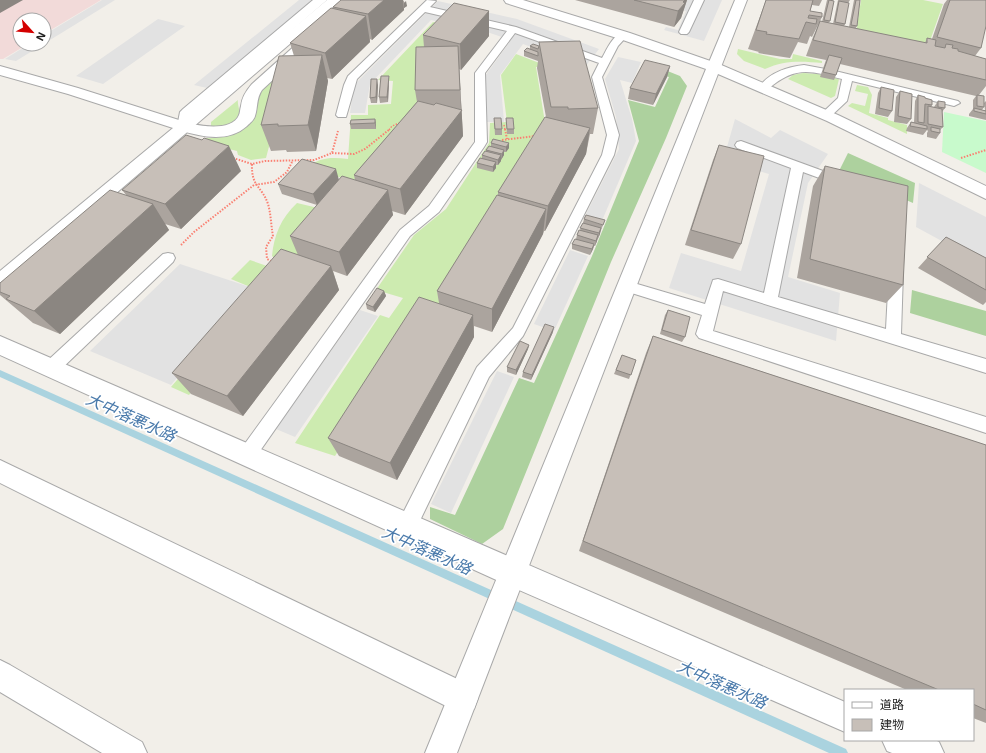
<svg xmlns="http://www.w3.org/2000/svg" width="986" height="753" viewBox="0 0 986 753" font-family="'Exo 2','Noto Sans JP',sans-serif">
	<style>
		.commercial { fill: #f2dad9 }
		.grass { fill: #cdebb0 }
		.forest { fill: #add19e }
		.park { fill: #c8facc }
		.parking { fill: #e2e2e2 }
		.lines { fill: none; stroke-linecap: round; stroke-linejoin: round }
		.stream { fill: #aad3df; fill-rule: evenodd }
		.service-casing { stroke: #a9a9a9; stroke-width: 2 }
		.minor-casing { stroke: #a9a9a9; stroke-width: 2 }
		.tertiary-casing { stroke: #a9a9a9; stroke-width: 2 }
		.path-far1 { stroke: #fa8072; stroke-width: 1.5; stroke-dasharray: 1.5 1.5; stroke-linecap: butt }
		.path { stroke: #fa8072; stroke-width: 2; stroke-dasharray: 1.5 1.5; stroke-linecap: butt }
		.service { fill: #fff; fill-rule: evenodd }
		.minor { fill: #fff; fill-rule: evenodd }
		.tertiary { fill: #fff; fill-rule: evenodd }
		.wall { fill: #aba49e }
		.shaded-wall { fill: #8b8681 }
		.building { fill: #c7bfb8; stroke: #8b8681 }
		.labels { text-anchor: middle; stroke-width: 3.5; stroke-linejoin: round; paint-order: stroke }
		.near-water-label { font-size: 16px; font-style: italic; fill: #4a7aab; stroke: #fff }
	</style>
	<rect width="100%" height="100%" fill="#f2efe9"/>
	<path class="commercial" d="M0,0H101L44,34V20H20V44H28L3,59H0Z"/>
	<path class="grass" d="M861,0H923L943,4L925,55L856,33Z
		M433,22L455,27L417,118L294,267L276,260L272,256C274,235 281,218 297,203L318,208L342,178L307,168C319,157 332,157 348,159L351,115H368V105L391,104L393,81L378,80Z
		M738,49L780,59H792L793,54L822,61V63C802,61 784,60 765,69L744,61L737,54Z
		M516,54L542,64L575,66L536,67L547,135L436,316L425,312L335,456L295,443L380,315L389,318L403,298L376,290L414,235L446,209L489,143L490,123L507,122L501,75Z
		M803,73L818,74L839,79L835,96L831,98L788,79L793,75Z
		M272,76L286,82L266,158L251,160L238,155L237,151L209,144L206,138H217L233,133L258,90Z
		M857,85L868,87L872,95L869,113L888,118V120L907,125V134L848,106L852,103L865,106L868,94L855,91Z
		M238,100C237,104 240,109 239,113C238,124 220,127 211,128V122Z
		M250,260L290,274L189,395L171,387L255,289L231,279Z"/>
	<path class="forest" d="M645,62L680,76L687,86L666,138L611,262L503,529L482,544L430,519V507L455,515L519,378L534,383L592,256L639,141L628,100L655,107L669,77L641,70Z
		M848,153L915,183L913,203L839,171Z
		M912,290L986,311V336L910,313Z"/>
	<path class="park" d="M944,112L986,121V173L942,152Z"/>
	<path class="parking" d="M102,0H115L16,61L5,59L29,44H44V35Z
		M299,0H313L207,88L194,85Z
		M645,0H722L704,41L664,30L666,27L678,30L686,11Z
		M438,1L517,19L599,49L585,67L523,44L500,75L504,122H487L485,76L511,40L490,33L431,20L370,84L365,113H350L354,85Z
		M158,19L185,26L103,84L76,76Z
		M618,57L641,62L632,83L620,80L632,119L636,141L601,223L584,218L619,149L616,117L605,79Z
		M735,119L771,138L780,130L828,154L808,183L788,277L840,293L836,341L669,288L681,253L741,271L769,174L723,161Z
		M919,183L986,217V265L916,227Z
		M570,250L588,256L554,331L534,324Z
		M180,264L253,288L171,385L90,351Z
		M360,310L378,316L295,437L276,429Z
		M497,371L514,377L451,513L431,504Z"/>
	<g class="lines">
		<path class="stream" d="M0,370L846,749L848,753H829L0,377Z"/>
		<defs>
			<path id="service" d="M427,0L436,1L430,7L516,27L602,58C607,49 613,35 623,32L628,35L618,46L602,77L619,135L614,155L523,336L489,377L414,533L407,535L400,533L398,526L400,519L477,367L513,328L602,155L607,135L592,77L599,63L515,33L485,73L487,142L484,147L439,212L410,236L253,461L247,463L241,461L238,455L241,449L400,230L429,206L475,142V73L507,31L425,12L357,79L346,117H338L336,115L344,85L348,76Z
				M694,0H704L689,32L687,34H681L679,32Z
				M804,65L831,70L958,101L960,103L954,106L852,81L847,101L830,117L826,118L820,115L838,98L842,79C809,70 795,66 768,89H760L759,87C770,72 787,67 804,65Z
				M741,141L845,179L847,182L845,185L841,186L803,172L778,297L886,329L889,272L891,268L896,267L901,268L903,272L901,334L986,359V373L723,291L713,331L986,417V433L699,338L696,334L702,315L622,290L620,286L622,282L627,281L705,304L713,280L718,279L764,293L791,168L737,148L735,145L737,142Z
				M168,253L173,254L175,258L173,262L57,373L51,375L45,373L43,368L45,363L163,254Z"/>
			<path id="minor" d="M313,0H327L195,114L193,124C206,127 233,130 239,115C240,113 240,109 241,106C242,97 246,91 252,84L346,0H359L262,90C256,99 258,107 255,116C254,120 250,123 247,126C228,143 202,137 179,130L177,127L180,112L183,109Z
				M735,0H747L721,67L719,70L714,71L709,70L707,67Z
				M0,336L845,702V732L503,583L0,355Z
				M0,460L474,687L478,698L474,709L463,713L452,709L0,483Z
				M0,660L10,665L142,742L147,753H102L0,692Z
				M882,740H935L939,742L944,753H892L887,751Z"/>
			<path id="tertiary" d="M327,0H341L7,287L0,289V271L173,128L68,94L0,75V66L78,88L182,121Z
				M504,0H523L630,33L719,64L838,115L986,186V199L827,121L718,74L457,753H425L706,69L620,39L506,3Z"/>
		</defs>
		<use href="#service" class="service-casing"/>
		<use href="#minor" class="minor-casing"/>
		<use href="#tertiary" class="tertiary-casing"/>
		<path class="path-far1" d="M504,125L505,130
			M389,130L392,126L402,122"/>
		<path class="path" d="M505,129L507,139
			M502,140L536,136
			M332,153L354,154L365,149L390,129
			M233,158L252,164L265,161L314,160L332,153L338,131
			M961,158L986,150
			M252,164C251,187 262,186 268,204C271,214 271,226 273,236L266,247L267,259L273,262
			M181,245L194,232L254,185L274,182L287,172L292,162"/>
		<use href="#service" class="service"/>
		<use href="#minor" class="minor"/>
		<use href="#tertiary" class="tertiary"/>
	</g>
	<path class="wall" d="M403,0L407,6L404,8V10L372,40L370,39V42L332,79L327,78L328,81L316,151L287,152L286,150L271,151L261,125L294,56L290,43L334,9L333,7Z
		M575,0H687L681,18L674,27Z
		M766,0H822L819,6L812,5L810,11L822,17L812,37L810,36L807,44L798,42L790,58L758,53L759,52L748,49Z
		M827,0H833L830,21L828,23L833,24L838,0H850L848,3L845,24L844,26L849,27L854,0H860L857,26L855,29L925,43L927,38L932,39L944,4L947,0H986L981,48L975,56L986,59V86L979,95L984,107L982,110H985L984,103L986,101V120L969,116V114L973,109V100L976,96L840,64L836,75L834,80L820,77L826,60L806,56L813,37L820,21L822,22Z
		M489,11V36L461,70L459,69L463,136L405,215L392,211L393,215L347,276L333,271L339,290L243,416L191,394L172,373L298,255L290,236L355,180L354,175L417,102L415,90L424,47L423,35Z
		M539,42L598,108L593,134H590L586,154L545,231H544L543,234L492,332L474,326V337L397,480L339,456L328,438L439,303L437,291L498,196V192L546,117L537,68L538,61L524,56V51L530,49V46H539Z
		M670,66L667,77L653,105L628,99L630,88Z
		M389,76V81L388,102L380,103L379,97Z
		M378,85L377,103H371L370,98Z
		M881,87L892,111L888,117L875,114L878,93Z
		M900,91L911,119L907,124L894,122L896,97Z
		M918,95L925,98L932,105L931,107H934L938,101L945,108L942,112L943,127L940,130V133L936,139L927,137V133L928,131L927,130L923,135L906,131L907,128L911,122L914,123L915,101Z
		M494,118L502,129V135H495Z
		M506,118L514,129V134H507Z
		M375,119L376,125V129H351L350,124Z
		M493,139L509,148L506,152H504V155L501,160V159V161L498,165H496V168L493,172L477,168V163L482,159V155L486,151V150L491,146V143Z
		M719,145L741,244L733,259L685,245L713,160Z
		M825,166L903,285L886,303L797,278L813,186Z
		M241,171L181,229L165,224L169,230L60,334L33,323L0,295V283L127,196L122,190Z
		M339,180L317,205L282,194L278,184Z
		M584,219L603,225L597,241L595,246H594L593,249L590,255L572,249V244L576,239L577,235L580,230L583,223Z
		M946,237L986,258V302L983,305L918,268Z
		M384,291L386,296L375,312L367,309L366,304Z
		M668,310L685,337L682,342L660,334L665,315Z
		M553,332L531,380L522,377L523,372Z
		M653,336L986,445V723L973,718V690H907L579,551L646,353Z
		M529,345L528,349L516,375L507,372V367Z
		M622,355L636,360L629,379L614,374Z"/>
	<path class="shaded-wall" d="M0,0H23L0,13Z
		M384,0H403L404,10L372,40L368,14Z
		M685,0H687L681,18L674,27L678,11Z
		M406,1L407,6L404,8V3Z
		M489,11V36L461,70L460,44Z
		M366,16L370,42L332,79L325,53Z
		M458,46L463,136L405,215L400,189L461,111Z
		M322,55L328,81L316,151L308,125Z
		M670,66L667,77L653,105L656,94Z
		M389,76V81L388,102L387,97Z
		M377,79L378,85L377,103L376,97Z
		M375,119L376,125V129L375,123Z
		M590,128L586,154L545,231L548,206Z
		M509,143V148L506,152V147Z
		M229,146L241,171L181,229L165,204Z
		M504,150V155L501,160L502,154Z
		M501,155V161L498,165V160Z
		M496,162V168L493,172V167Z
		M336,169L339,180L317,205L313,194Z
		M388,190L393,215L347,276L339,252Z
		M153,204L169,230L60,334L34,311Z
		M546,209L543,234L492,332V309Z
		M601,228L600,234L598,239L599,233Z
		M598,235L597,241L595,246L596,241Z
		M594,244L593,249L590,255L592,249Z
		M331,266L339,290L243,416L227,396Z
		M384,291L386,296L375,312L373,307Z
		M473,315L474,337L397,480L390,463Z
		M554,327L553,332L531,380L532,375Z
		M529,345L528,349L516,375V370Z"/>
	<path class="building" d="M341,0H384L368,14L333,7Z
		M634,0H685L683,2L685,3L678,11Z
		M766,0H813L810,11L822,13V17L809,15L808,18L817,19L816,24L806,22L799,39L766,34L767,32L756,30Z
		M829,0L834,1L830,21L824,20Z
		M856,0H860L857,26L851,25Z
		M950,0H986V26L981,48L937,37Z
		M839,1L849,3L845,24L835,22Z
		M454,3L489,11L460,44L423,35Z
		M331,8L366,16L325,53L290,43Z
		M820,21L927,43V38L936,40L935,46L945,48L946,44L953,45L952,48L958,49V51L986,59V80L813,40Z
		M580,41L598,108L568,109V107H551L539,42Z
		M533,44L539,46L538,49L530,46Z
		M458,46L460,90H415L416,47Z
		M527,48L538,52V56L524,51Z
		M322,55L308,125L278,126V124L261,125L279,56Z
		M829,55L842,58L836,75L823,72Z
		M645,60L670,66L656,94L630,88Z
		M381,76H389L387,97H379Z
		M371,79H377L376,97L370,98Z
		M881,87L894,90L892,111L879,108Z
		M900,91L912,94L911,119L898,116Z
		M918,95L925,97V98L932,100V105L925,104L924,123L918,122Z
		M977,95L984,96V107L977,106Z
		M418,101L434,105L436,103L462,110L400,189L354,175Z
		M938,101L945,102V108L938,107Z
		M928,106L942,109L943,127L928,124Z
		M974,108L986,111V114L974,111Z
		M545,117L590,128L548,206L498,192Z
		M494,118H501L502,129H495Z
		M506,118H513L514,129H507Z
		M375,119V123L350,124L351,120Z
		M911,122L927,126V129L910,126Z
		M931,127L940,129V133L931,131Z
		M186,135L202,140L204,138L229,146L165,204L122,190Z
		M493,139L509,143L506,147L491,143Z
		M719,145L764,156L741,244L691,230Z
		M489,146L504,150L502,154L486,150Z
		M485,151L501,155L498,160L482,155Z
		M480,158L496,162L493,167L477,163Z
		M302,159L336,169L313,194L278,184Z
		M825,166L908,186L903,285L810,259Z
		M342,176L388,190L339,252L290,236Z
		M110,190L153,204L34,311L6,299L10,296L0,292V283Z
		M497,195L546,209L492,309L437,291Z
		M586,215L605,220L603,225L584,219Z
		M583,223L601,228L599,233L580,228Z
		M579,230L598,235L596,241L577,235Z
		M946,237L986,258V290L927,257Z
		M575,239L594,244L592,249L572,244Z
		M281,249L331,266L227,396L172,373Z
		M377,288L384,291L373,307L366,304Z
		M419,297L473,315L390,463L328,438Z
		M668,310L690,317L685,337L662,330Z
		M545,324L554,327L532,375L523,372Z
		M653,336L986,445V710L973,704V690H939L583,541Z
		M520,341L529,345L516,370L507,367Z
		M622,355L636,360L631,375L616,370Z"/>
	<g class="labels">
		<g class="near-water-label">
			<text transform="translate(131 417) rotate(24)" y="6">大中落悪水路</text>
			<text transform="translate(427 550) rotate(24)" y="6">大中落悪水路</text>
			<text transform="translate(722 684) rotate(24)" y="6">大中落悪水路</text>
		</g>
	</g>
	<rect x="844" y="689" width="130" height="52" fill="#ffffff" stroke="#a7a7a7"/>
	<rect x="852" y="702" width="20" height="6" fill="#ffffff" stroke="#a7a7a7"/>
	<text x="880" y="709" font-size="12" fill="#222222">道路</text>
	<rect x="852" y="719" width="20" height="12" fill="#c7bfb8" stroke="#a7a7a7"/>
	<text x="880" y="729" font-size="12" fill="#222222">建物</text>
	<g transform="translate(32 32) rotate(117)"><circle r="19" fill="#ffffff" stroke="#a7a7a7"/>
	<path d="M0-3L7 15L0 10L-7 15Z" fill="#d40000"/>
	<text y="-6" font-size="11" font-weight="bold" text-anchor="middle" fill="#222222">N</text>
	</g>
</svg>
